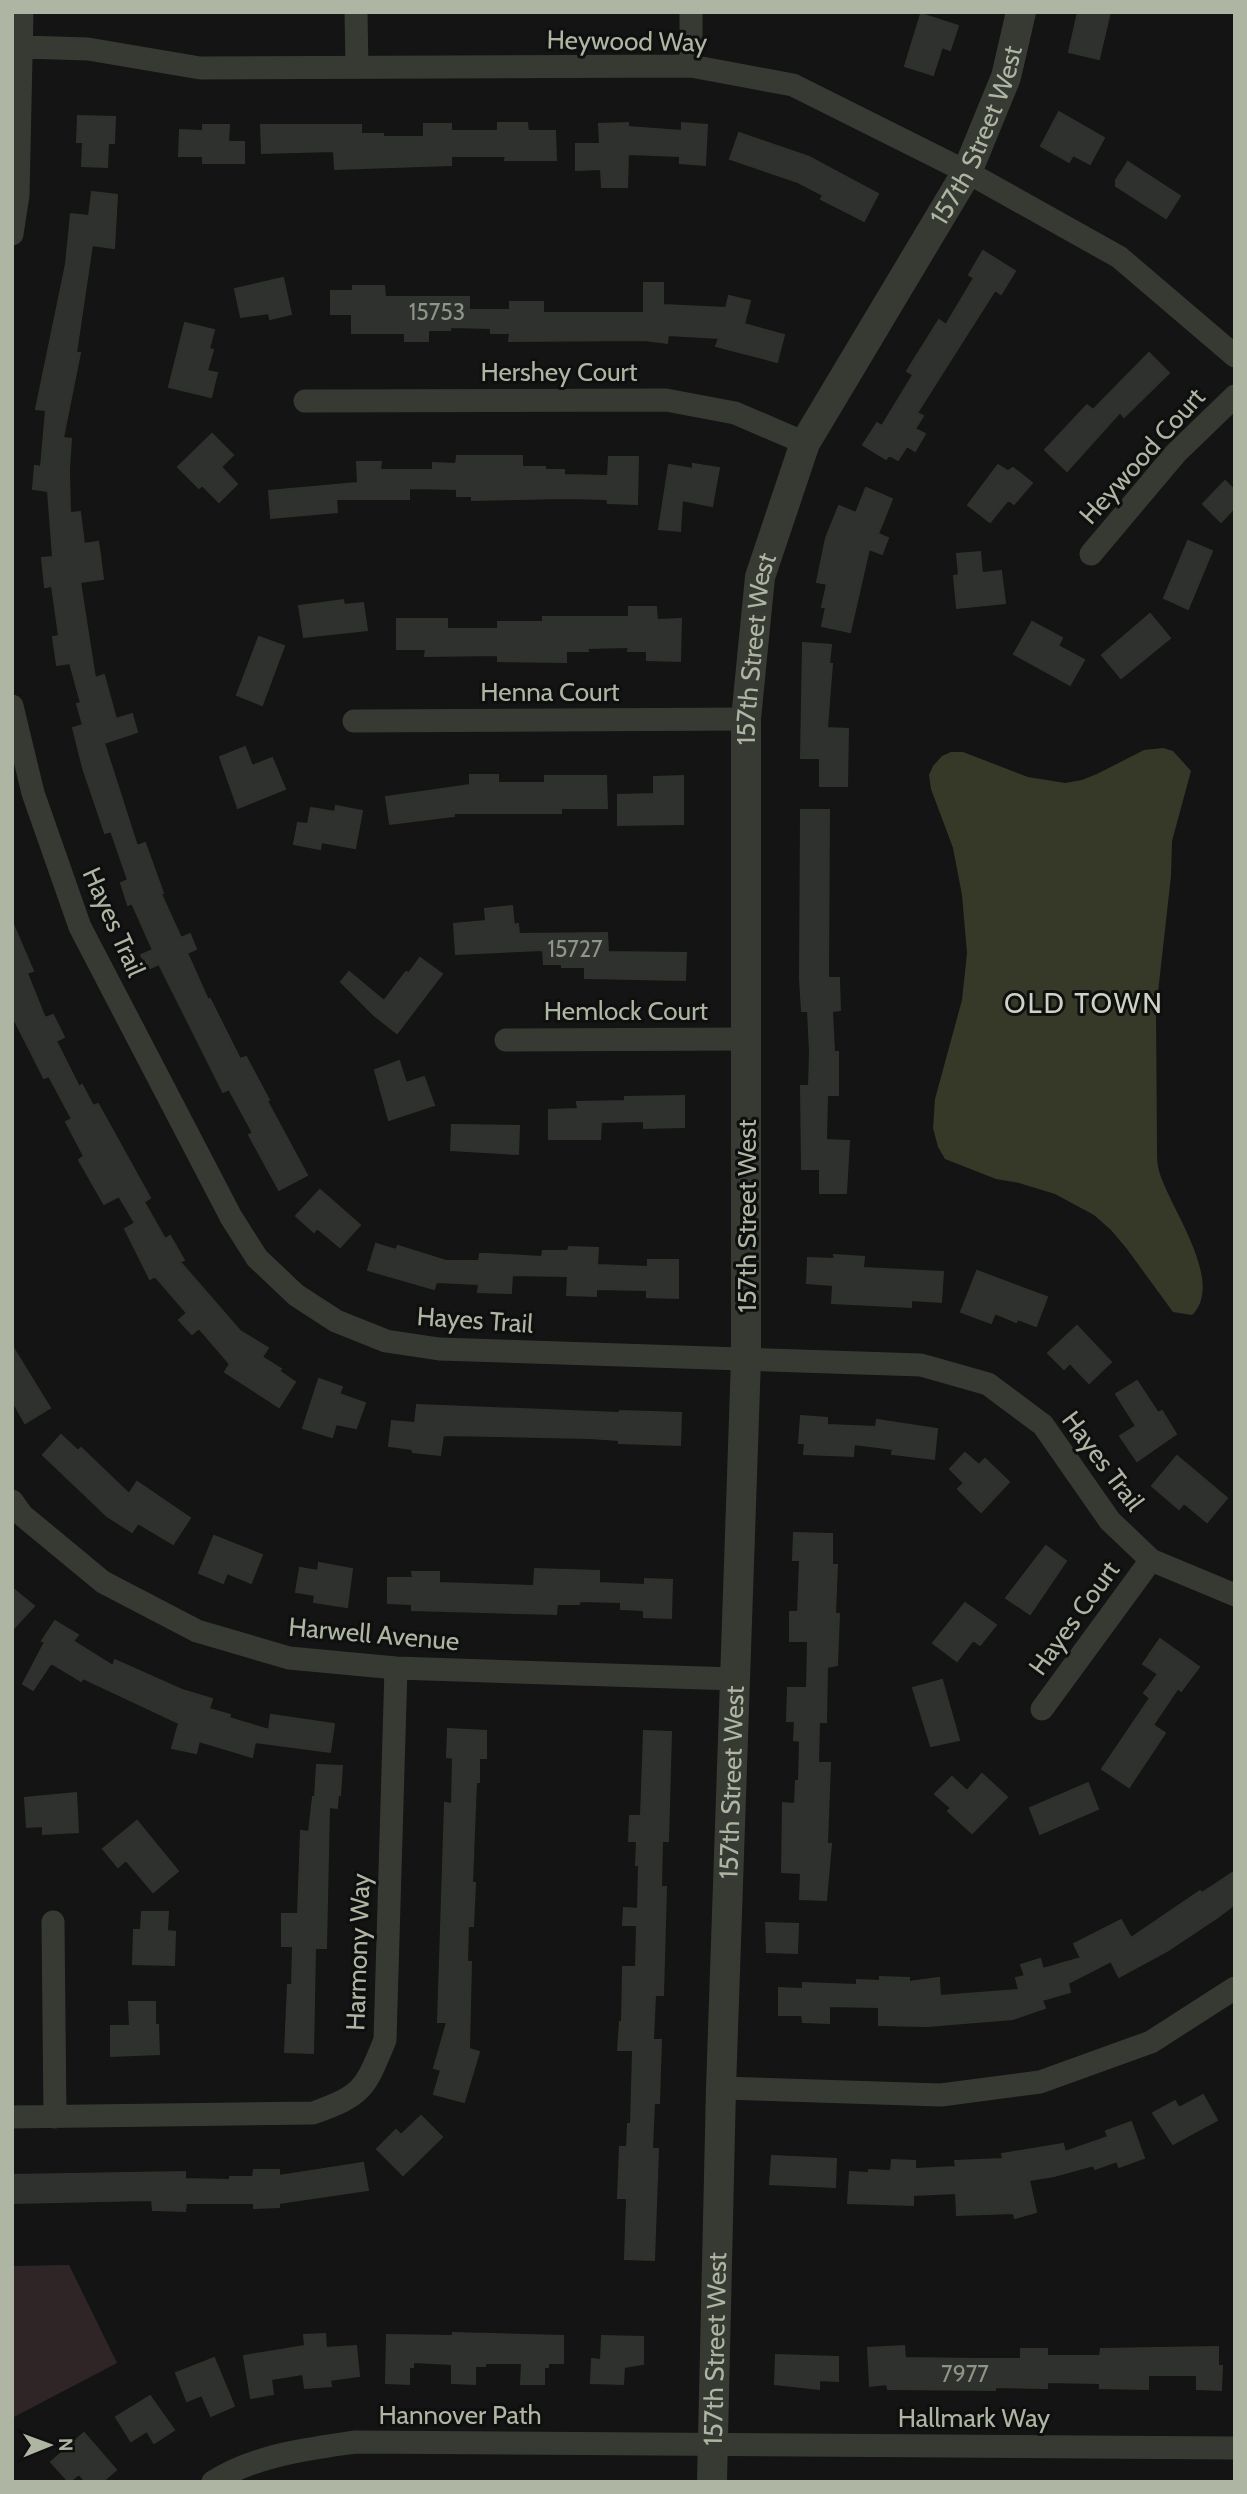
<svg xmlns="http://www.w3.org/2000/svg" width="1247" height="2494" viewBox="0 0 1247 2494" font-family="Cabin,sans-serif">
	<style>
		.green { fill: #2f2527 }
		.water { fill: #363928 }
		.building { fill: #2e312d; stroke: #2e312c; stroke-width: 2 }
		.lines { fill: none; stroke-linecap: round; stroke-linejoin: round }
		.minor { stroke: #363a33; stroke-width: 23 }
		.tertiary { stroke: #363a33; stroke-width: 30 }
		.labels { text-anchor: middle; stroke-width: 6; stroke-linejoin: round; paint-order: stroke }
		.number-label { font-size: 23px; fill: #8e9586 }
		.street-label { font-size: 26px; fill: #aeb6a3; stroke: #0e0f0e }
		.neighbourhood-label { font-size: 28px; letter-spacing: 2px; fill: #ccd2c4; stroke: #0e0f0e }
	</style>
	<rect width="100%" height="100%" fill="#131413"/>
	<path class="green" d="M69,2265L117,2363L12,2418V2266Z"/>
	<path class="water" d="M1163,748L1173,751L1191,771L1172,841L1171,876L1156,1010L1157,1149C1157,1156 1157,1164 1159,1171C1169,1207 1226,1282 1192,1315L1173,1312L1127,1249L1111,1230L1094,1215L1055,1194L1019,1183L996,1179L945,1159L938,1147L933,1128L935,1099L962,1000L967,953L962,895L953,848L931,789L929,775L933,766L942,756L951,752H963L1028,777L1065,783L1082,780L1097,774L1144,750Z"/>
	<path class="building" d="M1078,12H1110L1099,59L1069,52Z
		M921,14L958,26L950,50L942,47L933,75L905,66Z
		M1059,112L1104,138L1090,164L1073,155L1069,162L1041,146Z
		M78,116L115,117L114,143H108L107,167L82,166L83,142H77Z
		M498,123H527L528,131H555L556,160H505L506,156H451V165L335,169L334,151L262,153L261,125H361V134H383V137H424V124H451V131H498Z
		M628,123V127L682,131V123L707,125L705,165L680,163V156L628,154L627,187H602L601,169L576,170V144H600L599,124Z
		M203,125H229L228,142H244V163H203V156H179L180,130L203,131Z
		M739,133L809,157L878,194L864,221L821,199L823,195L798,182L730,159Z
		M1128,162L1180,196L1166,218L1116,186V180Z
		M92,192L117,195L114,248L92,245L76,353H80L63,438L71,439L69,469L70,513L80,512L84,544L98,542L100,555L103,579L80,582L95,678L104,675L116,719L132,714L137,732L104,743L137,846L145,843L163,893L161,894L181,938L190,934L196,949L187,953L208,1000L210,999L240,1059L246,1057L269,1100L267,1101L307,1175L279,1190L249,1135L253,1133L229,1089L223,1092L159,964L148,969L141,955L153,950L132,903L128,905L121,883L128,880L111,831L105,833L83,768L73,728L83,725L77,704L81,703L70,663L57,665L53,637L59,636L52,586L45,587L42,558L53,557L48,491L33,489L35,466L41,467L46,410L36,409L66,264L71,214L89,216Z
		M983,251L1015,271L1001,294L995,290L917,413L923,416L915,429L925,434L915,451L907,446L898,460L889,455L886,459L863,445L877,423L882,426L913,375L907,371L939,320L946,325L974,278L969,275Z
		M283,278L291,314L270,319L269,313L241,317L235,289Z
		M644,283H663V305L726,308L729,296L750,301L744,324L784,335L777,362L716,346L719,338L668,335L667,343L644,340L509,341L510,333H491V328L450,327V330H428V341H405V333H352V314H331V291H353V286H384L385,297H469V310H510V302H543V313H644Z
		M185,323L214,330L209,349L213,350L207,371L217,373L211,397L169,387Z
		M1149,353L1169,373L1124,417L1120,412L1067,471L1045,450L1087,405L1093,410Z
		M212,434L233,455L221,467L237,484L219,502L202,485L199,488L178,467Z
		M457,456H522V467H545V470H564V475L608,476L609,457H638L637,504L608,503L607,499L564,498L472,500V496H457V489L409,488V499H336L337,512L271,518L269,491L358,483L357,462H381L380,470H433V463L456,464Z
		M693,464L719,468L712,506L682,500L680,531L659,529L669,465L693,469Z
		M998,465L1008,471L1013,468L1032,483L1014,504L1008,500L990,522L968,505Z
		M1225,481L1235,491V507L1221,522L1203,504Z
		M866,488L892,499L878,534L888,538L882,554L869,549L850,632L822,626L826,607H822L827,584L817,582L826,538L839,506L856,513Z
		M1188,541L1212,551L1188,609L1164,598Z
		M980,552L982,573L1001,571L1005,603L957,608L954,576L959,575L957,554Z
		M343,600L344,605L363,603L367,630L304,637L299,606Z
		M629,607H656L657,620L681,619L680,661L647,660V651H628L629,647L587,648L588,651H566V662L498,661V655L425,656L426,649H397V619H447V629H498V622H543V617H629Z
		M1150,614L1170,638L1121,678L1102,655Z
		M1032,622L1062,638L1058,646L1084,660L1070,685L1014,654Z
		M259,637L284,646L262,705L237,695Z
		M803,643L831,645L829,664H832L827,728L848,729L847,786H820V758H801Z
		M245,747L252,766L272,758L285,789L238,808L220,757Z
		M470,775H498V783H545V776H606L607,808H561V813H453L454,816L390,824L386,797L470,785Z
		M683,776V824L618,825V795L654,794V777Z
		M336,806L362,811L355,848L321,842L320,849L294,844L298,823L308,824L311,808L335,812Z
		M801,810H829L828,978H839L840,1010L832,1011L834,1052H838V1095H827L826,1140L849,1141L846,1193H820V1169H802L801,1086H809L810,1052L808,1011H802L800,979Z
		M512,906L514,925L518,924L519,934L607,933L608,952L686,953L685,980L585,978V967H562V964H544L543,950L456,954L454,924L486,921L485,909Z
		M12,922L33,971L27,973L45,1018L53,1015L64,1037L56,1041L79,1087L82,1085L93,1106L98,1104L150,1198L144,1202L165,1239L170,1236L184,1260L180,1262L240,1331L268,1348L262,1357L281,1369L279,1371L295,1382L279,1407L225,1372L230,1364L199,1328L192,1334L179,1320L187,1313L155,1276L150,1279L125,1229L135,1223L119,1196L104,1204L79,1160L84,1156L66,1122L72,1119L49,1076L44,1078L12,1015Z
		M420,958L442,974L397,1033L374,1015L341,982L349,972L384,1001L406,972L409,973Z
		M399,1061L406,1083L424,1077L434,1105L389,1120L375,1070Z
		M684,1096V1127L644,1128V1121L601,1122L600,1139H549V1110L578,1109L577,1102L625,1101V1097Z
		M452,1125L519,1126L518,1154L451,1150Z
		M320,1190L360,1225L340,1247L317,1228L314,1232L296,1216Z
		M376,1244L396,1250L398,1246L446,1261H479L480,1254H488L542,1257L543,1251H568L569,1247L598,1248L597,1265L648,1267V1260H678V1298L647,1297V1290L596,1289V1296L567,1295L568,1276L512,1275L511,1293L478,1292L479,1284L436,1282L434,1289L368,1270Z
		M834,1255L864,1257L863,1268L943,1272L941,1302L911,1300V1307L832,1303L833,1285L807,1283L808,1258L835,1259Z
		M977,1271L1047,1297L1036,1326L1018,1319L1016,1322L995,1313L991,1323L961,1312Z
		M1077,1326L1111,1362L1089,1383L1070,1363L1064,1369L1048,1353Z
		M12,1346L50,1408L25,1423L12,1400Z
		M319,1379L342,1387L339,1394L365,1403L356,1428L336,1424L332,1437L303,1428Z
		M1137,1381L1158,1413L1162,1411L1176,1434L1137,1461L1120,1436L1136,1426L1116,1394Z
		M417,1405L619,1413L620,1411L681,1413L680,1445L619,1443V1440L590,1438L443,1435L440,1455L413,1452L412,1449L389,1446L392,1421L415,1423Z
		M801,1416L827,1418V1425L876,1427L877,1420L937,1429L934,1459L892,1454L893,1449L854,1444L853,1456L804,1454L805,1443H799Z
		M61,1435L78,1451L81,1448L129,1494L137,1482L190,1518L173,1544L138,1523L132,1532L107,1516L43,1455Z
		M965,1453L979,1465L985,1459L1009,1482L981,1512L958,1489L964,1483L950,1469Z
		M1177,1456L1227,1498L1207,1522L1184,1503L1179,1509L1152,1486Z
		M794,1533L832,1534V1565H837L835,1614H839L837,1665L827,1667L826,1722H819L818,1763H830L827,1844H831L826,1900L800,1899L801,1873L782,1872L783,1803L795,1804L796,1781H799L800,1741L794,1740L795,1721H787L788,1688H807L808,1641H790V1612H798L800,1560H793Z
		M214,1536L262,1555L251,1583L227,1573L223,1583L199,1573Z
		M1046,1546L1066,1561L1030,1614L1006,1598Z
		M319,1563L352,1569L347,1607L314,1602L315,1595L296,1592L300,1568L318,1571Z
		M535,1569L599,1571V1583L645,1585V1579L672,1580L671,1618L644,1617V1610L621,1609V1602L580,1601L579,1604H557L556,1614L412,1610V1604L388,1603V1578H413L412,1572H439V1583L534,1586Z
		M12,1588L34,1606L12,1630Z
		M965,1603L996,1625L980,1645L973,1640L957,1661L933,1643Z
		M55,1621L78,1635L73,1641L113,1666L115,1660L182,1690L212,1699L209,1709L230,1715L229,1718L269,1730L271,1715L334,1724L330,1752L255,1742L252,1757L199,1741L196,1753L172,1748L179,1723L83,1678L81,1681L51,1663L33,1690L23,1684L45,1642L42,1641Z
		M1160,1639L1199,1667L1181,1691L1178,1688L1153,1725L1165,1733L1129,1787L1102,1769L1150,1698L1144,1693L1158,1674L1143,1664Z
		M942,1680L959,1740L931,1746L913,1688Z
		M448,1729L486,1731V1758H479V1782H476L472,1883H475L473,1926H468L467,1962H471L469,2049L479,2052L464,2102L434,2094L441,2070L434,2068L447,2022H438L445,1803L452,1804L453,1758L447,1757Z
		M644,1731L671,1732L668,1841H662L661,1887H666L663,1995H655L653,2040H661L659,2103H654L652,2149H658L654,2260L625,2259L627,2198H618L620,2147H627L628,2124H631L633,2050H618L620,2022L622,2023L623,1967H636L637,1925H623L624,1908L638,1909L639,1865H636L637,1841H629L630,1816H641Z
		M317,1765L342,1766L340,1795H338L337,1808L329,1807L326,1948H315L313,2053L285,2052L288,1985H292L293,1946H282V1914H298L301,1831L309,1832L313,1797H315Z
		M982,1774L1007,1797L972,1833L948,1811L951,1808L935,1794L952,1777L967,1791Z
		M1088,1783L1098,1809L1040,1834L1030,1808Z
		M76,1793L78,1832L43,1834V1826L27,1827L25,1798Z
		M137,1821L178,1871L153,1892L126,1860L118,1867L103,1849Z
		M1235,1871V1904L1218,1917L1167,1951L1119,1977L1111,1961L1068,1983L1070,1992L1042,2000L1045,2008L1013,2019L927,2026L879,2025V2007L829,2006V2023L803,2022L802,2015H779V1988L803,1989V1983L857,1985V1980L880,1981V1977L909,1978V1982L939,1978L940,1996L1019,1990L1016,1978L1025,1976L1021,1965L1040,1959L1043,1969L1081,1958L1074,1944L1121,1920L1131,1938L1200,1891L1202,1893Z
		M142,1912H168L167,1931L175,1932L174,1965L133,1964L134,1930H141Z
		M766,1923L798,1924L797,1953L767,1952Z
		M129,2002H155V2025H158L159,2054L111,2056V2026H130Z
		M1203,2095L1217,2120L1173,2144L1153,2113L1175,2101L1179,2108Z
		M421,2116L442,2137L403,2175L377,2149L396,2130L401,2135Z
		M1131,2122L1144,2158L1119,2167L1117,2161L1095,2169L1094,2165L1054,2176L1029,2180L1036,2212L1015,2218L1014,2213L957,2215L956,2193L913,2195V2205L848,2203L850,2172L869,2173V2170L891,2171L892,2160L915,2161V2169L956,2167L955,2161L1003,2159L1002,2154L1063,2144L1065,2152L1108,2137L1106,2131Z
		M772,2156L836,2159L835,2187L770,2184Z
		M363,2163L368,2190L279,2203V2207L254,2208V2203H186L185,2211L153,2210L152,2200L12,2203V2175L185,2172V2179L230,2180V2177H253L254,2170H279V2176Z
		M453,2333L563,2336V2363H548V2367H544V2384H521L522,2363H485V2366H475V2384L452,2383V2364L413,2362V2367H409V2384L386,2383L387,2335L453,2336Z
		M325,2334L326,2348L356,2346L359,2376L330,2380L331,2386L305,2388L303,2374L271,2379L273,2394L251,2398L244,2356L305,2346L304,2335Z
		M602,2336L643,2337V2364L624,2367L623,2384L591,2383L592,2359L601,2360Z
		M904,2346L905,2358L977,2359H1021V2349H1047V2356H1100L1101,2349L1218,2347V2366H1222L1221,2390L1197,2389V2375H1148V2389L1100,2388V2383L1047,2382V2388L995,2387V2390L888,2389L887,2384L870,2386L868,2348Z
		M776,2355L838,2357V2381L819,2380V2389L775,2384Z
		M214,2358L234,2406L211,2416L202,2395L187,2401L176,2373Z
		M150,2396L174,2430L154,2443L147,2431L131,2441L116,2417Z
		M84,2433L116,2470L102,2482H86L79,2474L69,2482L51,2462Z"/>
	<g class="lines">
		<path class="minor" d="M356,12L357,67
			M691,12V66
			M23,47L88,49L200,68L691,66L793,85L967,172L1119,257L1235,356
			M12,234L18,195L22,12
			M305,401L666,400L735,413L805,443
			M1091,554L1176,453L1235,396
			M12,706L33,793L80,927L231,1217L257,1258L296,1295L336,1321L386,1341L439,1349L921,1365L988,1384L1043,1425L1110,1521L1151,1560L1235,1595
			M354,721L746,719
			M506,1040L747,1039
			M12,1501L22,1515L103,1582L197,1631L289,1658L396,1668L735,1679
			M1042,1709L1151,1560
			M53,1922L55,2117
			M721,2088L941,2095L1040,2082L1151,2042L1235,1988
			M12,2117L313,2113C364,2095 365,2088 385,2040L396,1668
			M213,2482C255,2455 308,2449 356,2442L1235,2448"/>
		<path class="tertiary" id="s1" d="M712,2482L721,2088L746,1359V719L760,577L805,443L967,172L1006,77L1021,12"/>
	</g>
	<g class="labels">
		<g class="number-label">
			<text x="437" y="320">15753</text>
			<text x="575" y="957">15727</text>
			<text x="965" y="2382">7977</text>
		</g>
		<g class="street-label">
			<text transform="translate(627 41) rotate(1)" y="9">Heywood Way</text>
			<text dy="9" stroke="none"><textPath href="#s1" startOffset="2401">157th Street West</textPath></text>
			<text x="559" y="381">Hershey Court</text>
			<text transform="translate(1142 456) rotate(-48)" y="9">Heywood Court</text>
			<text dy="9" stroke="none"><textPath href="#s1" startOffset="1834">157th Street West</textPath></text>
			<text x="550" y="701">Henna Court</text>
			<text transform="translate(114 922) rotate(66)" y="9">Hayes Trail</text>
			<text x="626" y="1020">Hemlock Court</text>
			<text transform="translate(747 1216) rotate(-90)" y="9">157th Street West</text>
			<text transform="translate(475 1320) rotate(4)" y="9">Hayes Trail</text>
			<text transform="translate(1103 1461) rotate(53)" y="9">Hayes Trail</text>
			<text transform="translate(1074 1618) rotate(-54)" y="9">Hayes Court</text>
			<text transform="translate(374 1634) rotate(5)" y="9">Harwell Avenue</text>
			<text dy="9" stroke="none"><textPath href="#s1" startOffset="700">157th Street West</textPath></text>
			<text transform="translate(358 1952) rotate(-88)" y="9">Harmony Way</text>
			<text dy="9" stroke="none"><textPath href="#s1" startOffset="133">157th Street West</textPath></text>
			<text x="460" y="2424">Hannover Path</text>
			<text x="974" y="2427">Hallmark Way</text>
		</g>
		<g class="neighbourhood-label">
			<text x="1084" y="1013">OLD TOWN</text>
		</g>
	</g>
	<rect width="1247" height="2494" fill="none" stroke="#aeb6a3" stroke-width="28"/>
	<g transform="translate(49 2445) rotate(89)" stroke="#0e0f0e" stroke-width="5" paint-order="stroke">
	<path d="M0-5L12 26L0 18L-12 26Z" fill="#aeb6a3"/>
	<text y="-10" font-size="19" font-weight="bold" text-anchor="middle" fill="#aeb6a3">N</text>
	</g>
</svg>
